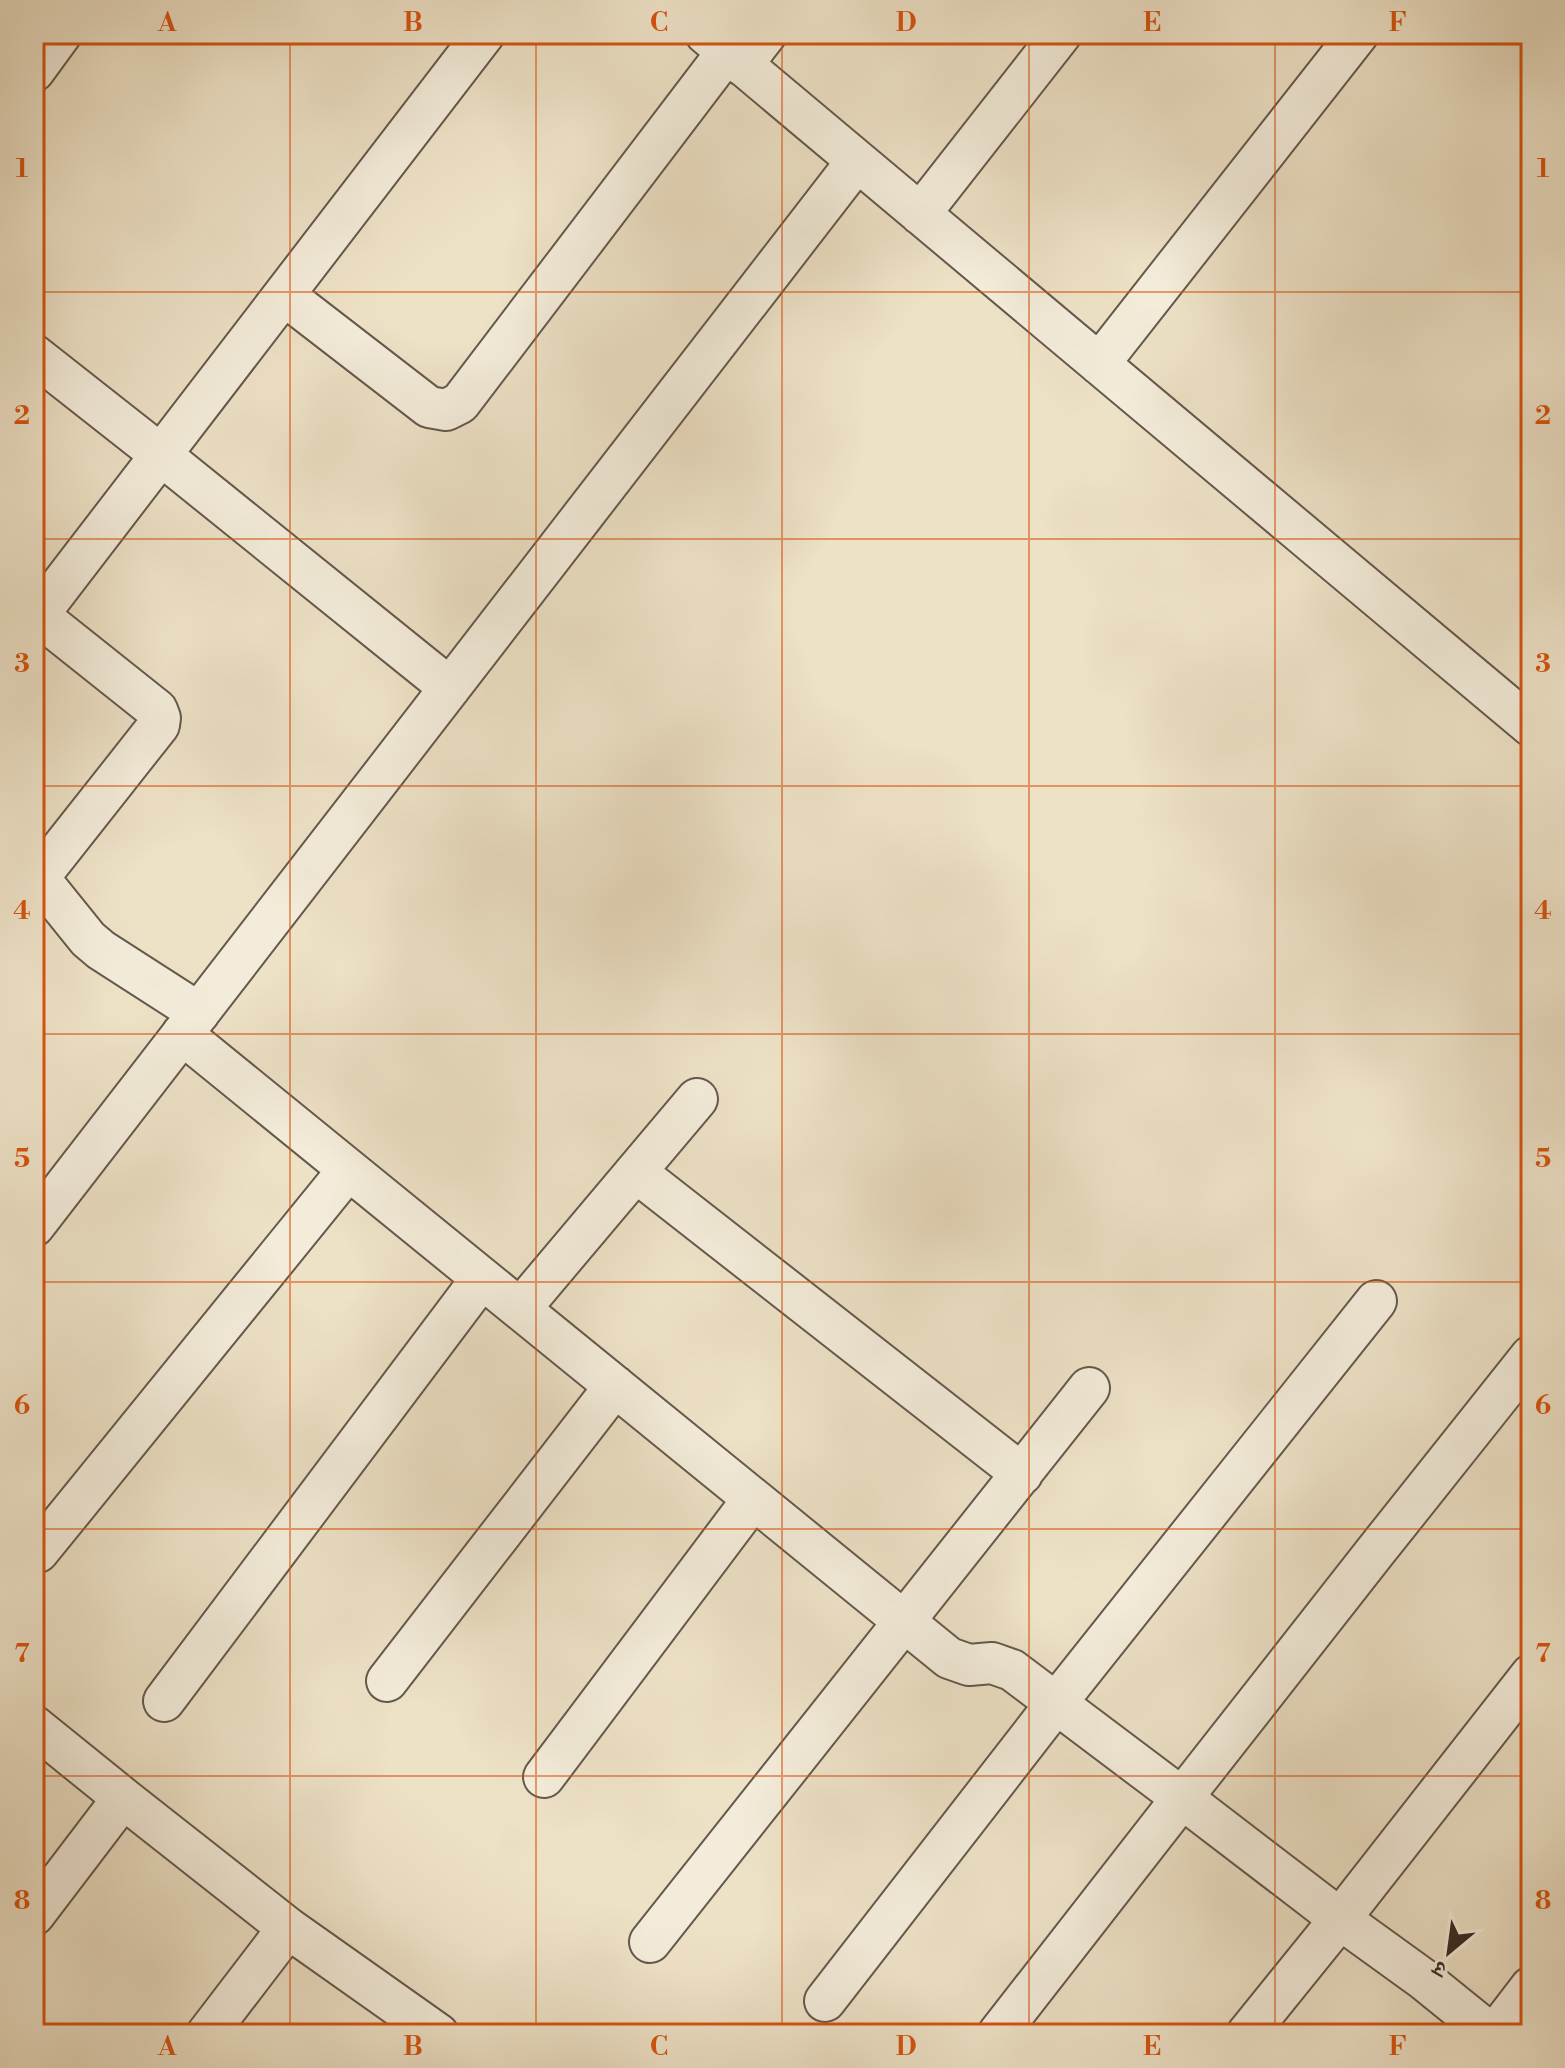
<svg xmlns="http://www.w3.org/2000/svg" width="1565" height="2068" viewBox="0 0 1565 2068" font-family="'Libre Bodoni','Noto Serif Devanagari',serif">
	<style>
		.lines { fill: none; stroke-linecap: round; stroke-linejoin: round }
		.street-casing { stroke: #65584c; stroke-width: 44 }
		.street { stroke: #f3ecda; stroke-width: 40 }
		.grid { fill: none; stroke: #d6540e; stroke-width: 2; stroke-opacity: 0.55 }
		.neatline { fill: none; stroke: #d6540e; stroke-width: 3 }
		.grid-label { font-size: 26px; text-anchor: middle; font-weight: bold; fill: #d6540e }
	</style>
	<rect width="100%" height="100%" fill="#ede1c6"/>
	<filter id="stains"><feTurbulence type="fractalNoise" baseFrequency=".0025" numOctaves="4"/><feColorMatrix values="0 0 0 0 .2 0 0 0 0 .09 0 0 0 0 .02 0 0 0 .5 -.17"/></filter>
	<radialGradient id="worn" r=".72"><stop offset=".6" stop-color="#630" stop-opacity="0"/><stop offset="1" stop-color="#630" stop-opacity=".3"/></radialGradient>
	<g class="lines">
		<defs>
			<path id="street" d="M706,34L1531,726
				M742,65L766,34
				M34,71L61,34
				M920,214L1061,34
				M284,295L429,407L446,410L460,403L727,52
				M34,355L161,455L450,688
				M1099,364L1358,34
				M34,612L157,710L160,718L159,725L39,877
				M38,615L484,34
				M34,872L88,939L101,950L199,1013
				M182,1034L949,1658L969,1665L992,1663L1012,1670L1182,1798L1375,1552L1531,1356
				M636,1172L1022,1474
				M34,1226L857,161
				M520,1309L697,1099
				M38,1552L348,1170
				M387,1681L615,1386
				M164,1701L482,1278
				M34,1726L123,1798L288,1928L438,2034
				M544,1777L753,1499
				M34,1915L123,1798
				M650,1942L1089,1388
				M825,2001L1057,1702L1376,1301
				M207,2034L288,1928
				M998,2034L1182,1798L1340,1919L1423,1979L1491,2034
				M1247,2034L1340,1919L1531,1675
				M1495,2034L1531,1987"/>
		</defs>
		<use href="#street" class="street-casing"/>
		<use href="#street" class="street"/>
	</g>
	<path class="grid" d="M290,34V2034M536,34V2034M782,34V2034M1029,34V2034M1275,34V2034M34,292H1531M34,539H1531M34,786H1531M34,1034H1531M34,1282H1531M34,1529H1531M34,1776H1531"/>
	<rect width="1565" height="2068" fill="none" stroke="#ede1c6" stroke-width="88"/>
	<g transform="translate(1449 1952) rotate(209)" stroke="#f3ecda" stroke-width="6" paint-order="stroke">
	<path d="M0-6L14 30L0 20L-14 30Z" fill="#382b24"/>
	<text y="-12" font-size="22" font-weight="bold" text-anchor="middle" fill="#382b24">उ</text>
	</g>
	<rect x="44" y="44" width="1477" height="1980" class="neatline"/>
	<g class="grid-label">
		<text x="167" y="31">A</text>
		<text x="413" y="31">B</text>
		<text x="659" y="31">C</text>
		<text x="906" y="31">D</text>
		<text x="1152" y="31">E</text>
		<text x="1398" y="31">F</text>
		<text x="22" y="177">1</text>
		<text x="1543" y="177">1</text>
		<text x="22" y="424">2</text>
		<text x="1543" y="424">2</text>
		<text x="22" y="672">3</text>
		<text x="1543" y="672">3</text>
		<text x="22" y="919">4</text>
		<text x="1543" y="919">4</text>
		<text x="22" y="1167">5</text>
		<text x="1543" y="1167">5</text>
		<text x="22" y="1414">6</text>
		<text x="1543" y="1414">6</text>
		<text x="22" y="1662">7</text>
		<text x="1543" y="1662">7</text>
		<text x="22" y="1909">8</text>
		<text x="1543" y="1909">8</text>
		<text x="167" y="2055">A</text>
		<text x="413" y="2055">B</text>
		<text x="659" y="2055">C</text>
		<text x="906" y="2055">D</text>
		<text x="1152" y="2055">E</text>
		<text x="1398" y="2055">F</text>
	</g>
	<rect width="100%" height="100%" filter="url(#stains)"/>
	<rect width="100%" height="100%" fill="url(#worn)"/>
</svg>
